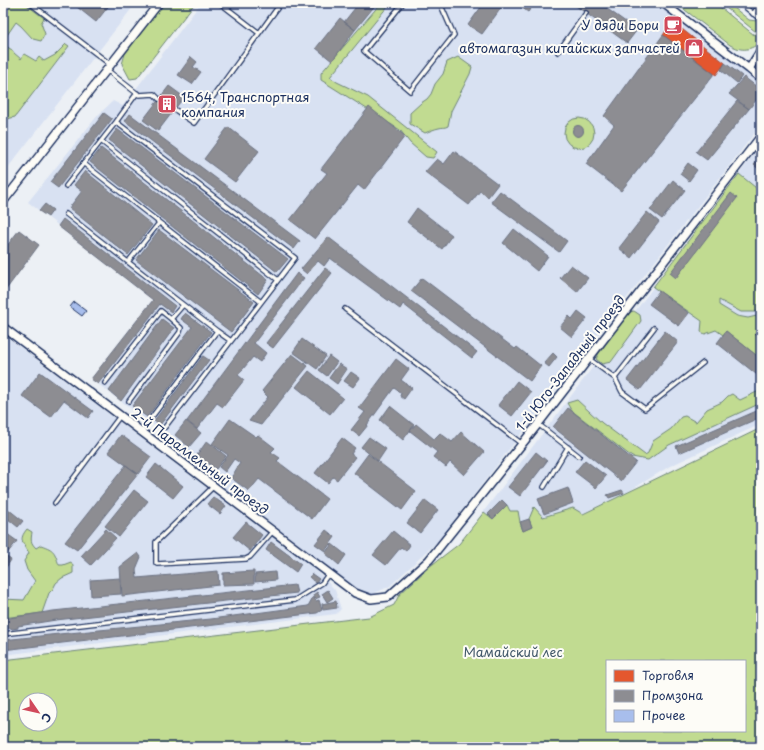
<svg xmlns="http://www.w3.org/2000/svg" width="764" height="750" viewBox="0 0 764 750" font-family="'Playpen Sans',sans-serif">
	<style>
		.built { fill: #d8e1f2 }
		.green { fill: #c1db91; stroke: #6e8578; fill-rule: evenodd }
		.shops { fill: #e4572e; stroke: #a84b3c }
		.industry { fill: #8d8d92; stroke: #6b7182 }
		.building { fill: #a8beec; stroke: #1b2f5e }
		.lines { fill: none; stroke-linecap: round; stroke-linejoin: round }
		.lane-casing { stroke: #1b2f5e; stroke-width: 6 }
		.street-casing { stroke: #1b2f5e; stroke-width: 10 }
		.lane { stroke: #fdfcf7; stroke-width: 3.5 }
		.street { stroke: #fdfcf7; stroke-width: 7 }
		.labels { text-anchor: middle; stroke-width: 4; stroke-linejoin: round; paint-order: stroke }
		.poi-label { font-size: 13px; fill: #1b2f5e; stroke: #fdfcf7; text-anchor: end }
		.street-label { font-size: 13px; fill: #1b2f5e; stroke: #fdfcf7 }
		.park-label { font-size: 13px; fill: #445a6b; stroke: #fdfcf7 }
	</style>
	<rect width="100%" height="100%" fill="#ecf0f5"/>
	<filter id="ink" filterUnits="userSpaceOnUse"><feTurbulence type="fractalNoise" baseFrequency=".025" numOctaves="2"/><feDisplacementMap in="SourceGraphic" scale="8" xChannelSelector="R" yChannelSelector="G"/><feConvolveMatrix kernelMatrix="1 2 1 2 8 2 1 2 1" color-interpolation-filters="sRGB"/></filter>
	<g filter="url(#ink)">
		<path class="built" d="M3,3H136L3,174Z
			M201,3H656L748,71L761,83V125L438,541L390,586L371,595L360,591L162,441L167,435L91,379L153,299L28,202L98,115L113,101L123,106Z
			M734,3H761V25Z
			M761,145V424L670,466L626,493L482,561L459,544Z
			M3,334L317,571L335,590L341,609L336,614L3,655Z"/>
		<path class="green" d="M3,3H24L44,18L41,23L45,34L41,41L33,39L21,26L16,22L3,41Z
			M170,3H195L137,78L130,79L122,64L125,54L162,6L169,5Z
			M381,3H387L388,6L330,77L337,82L368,97L437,152L433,158L426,157L410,143L400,130L321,80V73Z
			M676,3H715L754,35L759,29L761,31V42C750,50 743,52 730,45Z
			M720,3H728L749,20L757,21L761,25L756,32Z
			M3,44L12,50L14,53L21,59L24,54L36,61L39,57L44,61L55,55L66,44L69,46L15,117L3,120Z
			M458,57L472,67L470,74L451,111L448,126C445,128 442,127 439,128C434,129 430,131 425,133L410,124V113L421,103L427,99L431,94L435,84L443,74L447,62Z
			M564 133a15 15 0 1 1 30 0a15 15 0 1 1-30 0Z
			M739,174L761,192V309L755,312H741L719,300V305L737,316L748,318L761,315V359L726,331L723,335L716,330L705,334L701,332L702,321L653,287Z
			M634,311L640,315L641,321L611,362L602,364L596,359L599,353L630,312Z
			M761,390V403L669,445L648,460L632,457L571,410L567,403L577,400L602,423L645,455L648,453L653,441L671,429L681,417L685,416L696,422L707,409L722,402L728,396L732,394L740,400Z
			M761,428V747H3V660L369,617L394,605L399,595L429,567L459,544L484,512L493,519L507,505L510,511H518L520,522L523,531L532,527L529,519L534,507L543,517L573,508L583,514ZM607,661H745V731H607ZM26,700H50V724H26Z
			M27,529L32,532C31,540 30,542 36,548L41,545C55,550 54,551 59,565H63L71,562L73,566V573L62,578L56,583L53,589L49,593L42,613L3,618V599L24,600L35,581L27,570L24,561L29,553C23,542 18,540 27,529Z"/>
		<path class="shops" d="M673,22L725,63L716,75L663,35Z"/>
		<path class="industry" d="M72,3H111L96,22Z
			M359,3H377L355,30L344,22Z
			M484,3L504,4L482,34L468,25Z
			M520,3H535L528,12L518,5Z
			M572,3H599L637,30L627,43Z
			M340,18L355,30L332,61L316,48Z
			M663,35L714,74L621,191L586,164L614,125L604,116Z
			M191,57L197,62L193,67L201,72L192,84L178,75Z
			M725,63L742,76L737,83L721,70Z
			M744,77L761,90V94L749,109L729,94Z
			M169,86L184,97L158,131L143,120Z
			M737,101L749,109L707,160L696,152Z
			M369,107L405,136L364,190L358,185L315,239L290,220L327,173L321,169Z
			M104,113L112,119L58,188L50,182Z
			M130,114L300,241L294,249L125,121Z
			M572.5 131a5.5 5.5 0 1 1 11 0a5.5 5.5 0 1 1-11 0Z
			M228,127L259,151L235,182L204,159Z
			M117,129L288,259L277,272L109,140Z
			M101,148L268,280L258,294L90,162Z
			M454,151L498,184L488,197L480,191L469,205L425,172L437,159L444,164Z
			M761,157V171L754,165Z
			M688,163L697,170L689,181L680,174Z
			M85,171L152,225L128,255L69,208L82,191L74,185Z
			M673,180L685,190L662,219L650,210Z
			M500,191L567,241L559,252L491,202Z
			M731,193L737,198L676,278L670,273Z
			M45,204L53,210L48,217L39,211Z
			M417,208L452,235L442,249L407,222Z
			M647,212L659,222L631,258L619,248Z
			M63,219L175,306L171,312L160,304L98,384L91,379L153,300L58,226Z
			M514,229L548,256L537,271L503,243Z
			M19,230L39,245L5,291L3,290V251Z
			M159,230L254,302L231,332L136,260Z
			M328,237L477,352L472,358L403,304L400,309L330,258L324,266L318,261L307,274L301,269Z
			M571,265L588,278L577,292L560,278Z
			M325,268L332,273L273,348L266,343Z
			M297,273L304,278L254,343L266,353L260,362L253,357L238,375L244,380L223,407L217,403L197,429L187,421Z
			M422,278L515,349L517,347L541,366L530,381L411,291Z
			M659,291L689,313L679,326L649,304Z
			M578,311L587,318L572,337L560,327L569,316L572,319Z
			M185,313L211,332L147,417L132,406L192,327L181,319Z
			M162,319L174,328L121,401L109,391Z
			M761,326V339L755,334Z
			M665,331L678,342L640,390L627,380Z
			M726,331L761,359V378L717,343Z
			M302,339L326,356L317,369L293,352Z
			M553,353L557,357L549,367L544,363Z
			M292,354L308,366L261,425L249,421L268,397L262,391Z
			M203,356L209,360L160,425L154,421Z
			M329,356L337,362L327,376L319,370Z
			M396,359L409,369L401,380L412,388L404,399L400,396L401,393L394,388L367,425H368L359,436L351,430L365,412L359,408Z
			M339,364L347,369L337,384L329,378Z
			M309,371L343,398L330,414L296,387Z
			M40,372L93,411L88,418L64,400L51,417L22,396Z
			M351,372L360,378L353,387L344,381Z
			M517,381L531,392L512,416L498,405Z
			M390,406L414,425L403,440L380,420Z
			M568,408L636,462L621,481L553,427Z
			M761,409V417L679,453L676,446Z
			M230,419L256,437L258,435L275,448L271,452L280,458L277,461L327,499L312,519L259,479L249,491L231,478L240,463L234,459L225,472L219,467L228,455L212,444Z
			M186,421L201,433L189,447L175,435Z
			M416,424L434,439L440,433L452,442L461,432L484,452L464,475L450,462L446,467L433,457L437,452L410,431Z
			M121,435L151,457L138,474L108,452Z
			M369,437L386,449L378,461L361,447Z
			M342,438L355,448L351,454L355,457L337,480L333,477L328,483L315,473Z
			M207,441L226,456L216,469L197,455Z
			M536,452L547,461L520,496L508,487Z
			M368,454L416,491L402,510L354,473Z
			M585,460L606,476L596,488L575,472Z
			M156,464L183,486L173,498L146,477Z
			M126,465L138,474L77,550L65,542Z
			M568,488L573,503L544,514L538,499Z
			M134,490L148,501L119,537L105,526Z
			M622,490L624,493L609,498L607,495Z
			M213,497L226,506L220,514L207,504Z
			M425,500L438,510L420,533L407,523Z
			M502,500L507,505L493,519L488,514Z
			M3,505L23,521L18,527L3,515Z
			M529,519L532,527L523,531L520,522Z
			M246,522L262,535L250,551L233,537Z
			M106,529L116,538L91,565L81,556Z
			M326,530L335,537L325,551L315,544Z
			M3,531L17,541L6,555L3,553Z
			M393,531L410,545L406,551L401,547L386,565L373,555Z
			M271,542L301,564L296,572L266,550Z
			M332,544L346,555L339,565L325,553Z
			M138,553L141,557L136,569L137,578L218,571L219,585L122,596L120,567Z
			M3,554L11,560L3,572Z
			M254,571V584L223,585V573Z
			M275,572L276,580L255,582V574Z
			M312,574L319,579L316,583L309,577Z
			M120,578L121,594L91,596L90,580Z
			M295,585L297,593L56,620L18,626V628L12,629L11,628L3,629V619L53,611Z
			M328,590L333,598L327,602L322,594Z
			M317,592L320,597L315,599L313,595Z
			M313,597L316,601L319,600L322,610L317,613L3,650V640L59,634L211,619L308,606Z
			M336,601L337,608L323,610L322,604Z"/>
		<path class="building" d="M74,302L86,311L82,316L70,307Z"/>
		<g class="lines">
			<defs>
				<path id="lane" d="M30,3L111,65
					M220,3L259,33
					M403,3L364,51L410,91L454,35L440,3
					M740,3L761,20
					M753,14L761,3
					M558,52L586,13
					M107,70L139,95L154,94L159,99
					M174,109L194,123L281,3
					M116,122L295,258L165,427
					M101,141L278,280
					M83,163L261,302
					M66,186L116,122L137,93
					M66,214L217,331
					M128,262L159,223
					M345,309L522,444
					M589,359L615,378L654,328
					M615,378L622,392L645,409L703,363
					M105,383L161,311L171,319L183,305
					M129,401L180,332L181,328L171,319
					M151,418L217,331L231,341
					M538,424L579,456
					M214,486L156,542V563L157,564L246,559L250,557L273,531
					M544,487L568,447
					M55,503L120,416
					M3,634L295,600L322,583L329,573"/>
				<path id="street" d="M663,3L749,69
					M761,50L749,69L761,79
					M3,202L159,3
					M3,327L355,593L371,599L388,597L429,560L538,424L761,136"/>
			</defs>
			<use href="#lane" class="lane-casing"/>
			<use href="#street" class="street-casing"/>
			<use href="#lane" class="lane"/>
			<use href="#street" class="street"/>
		</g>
	</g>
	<defs>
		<symbol id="cafe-square" viewBox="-11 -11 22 22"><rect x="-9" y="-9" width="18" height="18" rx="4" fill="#d1495b" stroke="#fdfcf7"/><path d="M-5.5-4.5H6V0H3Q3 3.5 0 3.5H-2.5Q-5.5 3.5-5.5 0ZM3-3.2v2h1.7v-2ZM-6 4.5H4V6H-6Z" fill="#fff"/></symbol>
		<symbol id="shop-square" viewBox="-11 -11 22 22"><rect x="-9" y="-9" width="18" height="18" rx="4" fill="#d1495b" stroke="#fdfcf7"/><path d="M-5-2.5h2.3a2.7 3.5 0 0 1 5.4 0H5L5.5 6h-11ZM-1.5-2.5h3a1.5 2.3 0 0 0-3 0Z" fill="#fff"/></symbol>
		<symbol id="building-square" viewBox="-11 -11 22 22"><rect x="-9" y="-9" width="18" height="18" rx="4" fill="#d1495b" stroke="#fdfcf7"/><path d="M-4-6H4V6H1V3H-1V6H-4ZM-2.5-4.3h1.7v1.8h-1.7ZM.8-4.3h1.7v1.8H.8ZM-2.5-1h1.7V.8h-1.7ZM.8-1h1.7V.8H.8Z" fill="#fff"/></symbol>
	</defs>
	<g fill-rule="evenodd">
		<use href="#cafe-square" x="662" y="14" width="22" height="22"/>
		<use href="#shop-square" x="683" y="37" width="22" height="22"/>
		<use href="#building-square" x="156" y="93" width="22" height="22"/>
	</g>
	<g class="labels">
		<g class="poi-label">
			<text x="659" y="30">У дяди Бори</text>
			<text x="680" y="53">автомагазин китайских запчастей</text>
			<text x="181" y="102" text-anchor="start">1564, Транспортная<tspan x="181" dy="15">компания</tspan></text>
		</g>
		<g class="street-label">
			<text transform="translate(570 363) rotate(-52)" y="5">1-й Юго-Западный проезд</text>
			<text transform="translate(200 461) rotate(37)" y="5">2-й Параллельный проезд</text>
		</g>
		<g class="park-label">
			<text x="513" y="657">Мамайский лес</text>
		</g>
	</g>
	<rect width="764" height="750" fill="none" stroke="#fdfcf7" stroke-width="16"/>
	<rect x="8" y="8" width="748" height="734" fill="none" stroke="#1b2f5e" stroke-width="1.5" filter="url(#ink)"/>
	<rect x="606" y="660" width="140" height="72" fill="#fdfcf7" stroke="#a3aaba"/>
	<rect x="614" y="670" width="20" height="12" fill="#e4572e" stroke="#a3aaba"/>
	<text x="642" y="680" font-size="12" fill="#1b2f5e">Торговля</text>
	<rect x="614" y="690" width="20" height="12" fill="#8d8d92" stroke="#a3aaba"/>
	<text x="642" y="700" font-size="12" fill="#1b2f5e">Промзона</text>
	<rect x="614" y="710" width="20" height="12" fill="#a8beec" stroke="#a3aaba"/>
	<text x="642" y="720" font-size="12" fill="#1b2f5e">Прочее</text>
	<g transform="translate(38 712) rotate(124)"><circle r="19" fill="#fdfcf7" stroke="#a3aaba"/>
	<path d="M0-3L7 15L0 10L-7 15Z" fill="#d1495b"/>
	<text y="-6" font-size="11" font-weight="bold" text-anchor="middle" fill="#1b2f5e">С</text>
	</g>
</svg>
